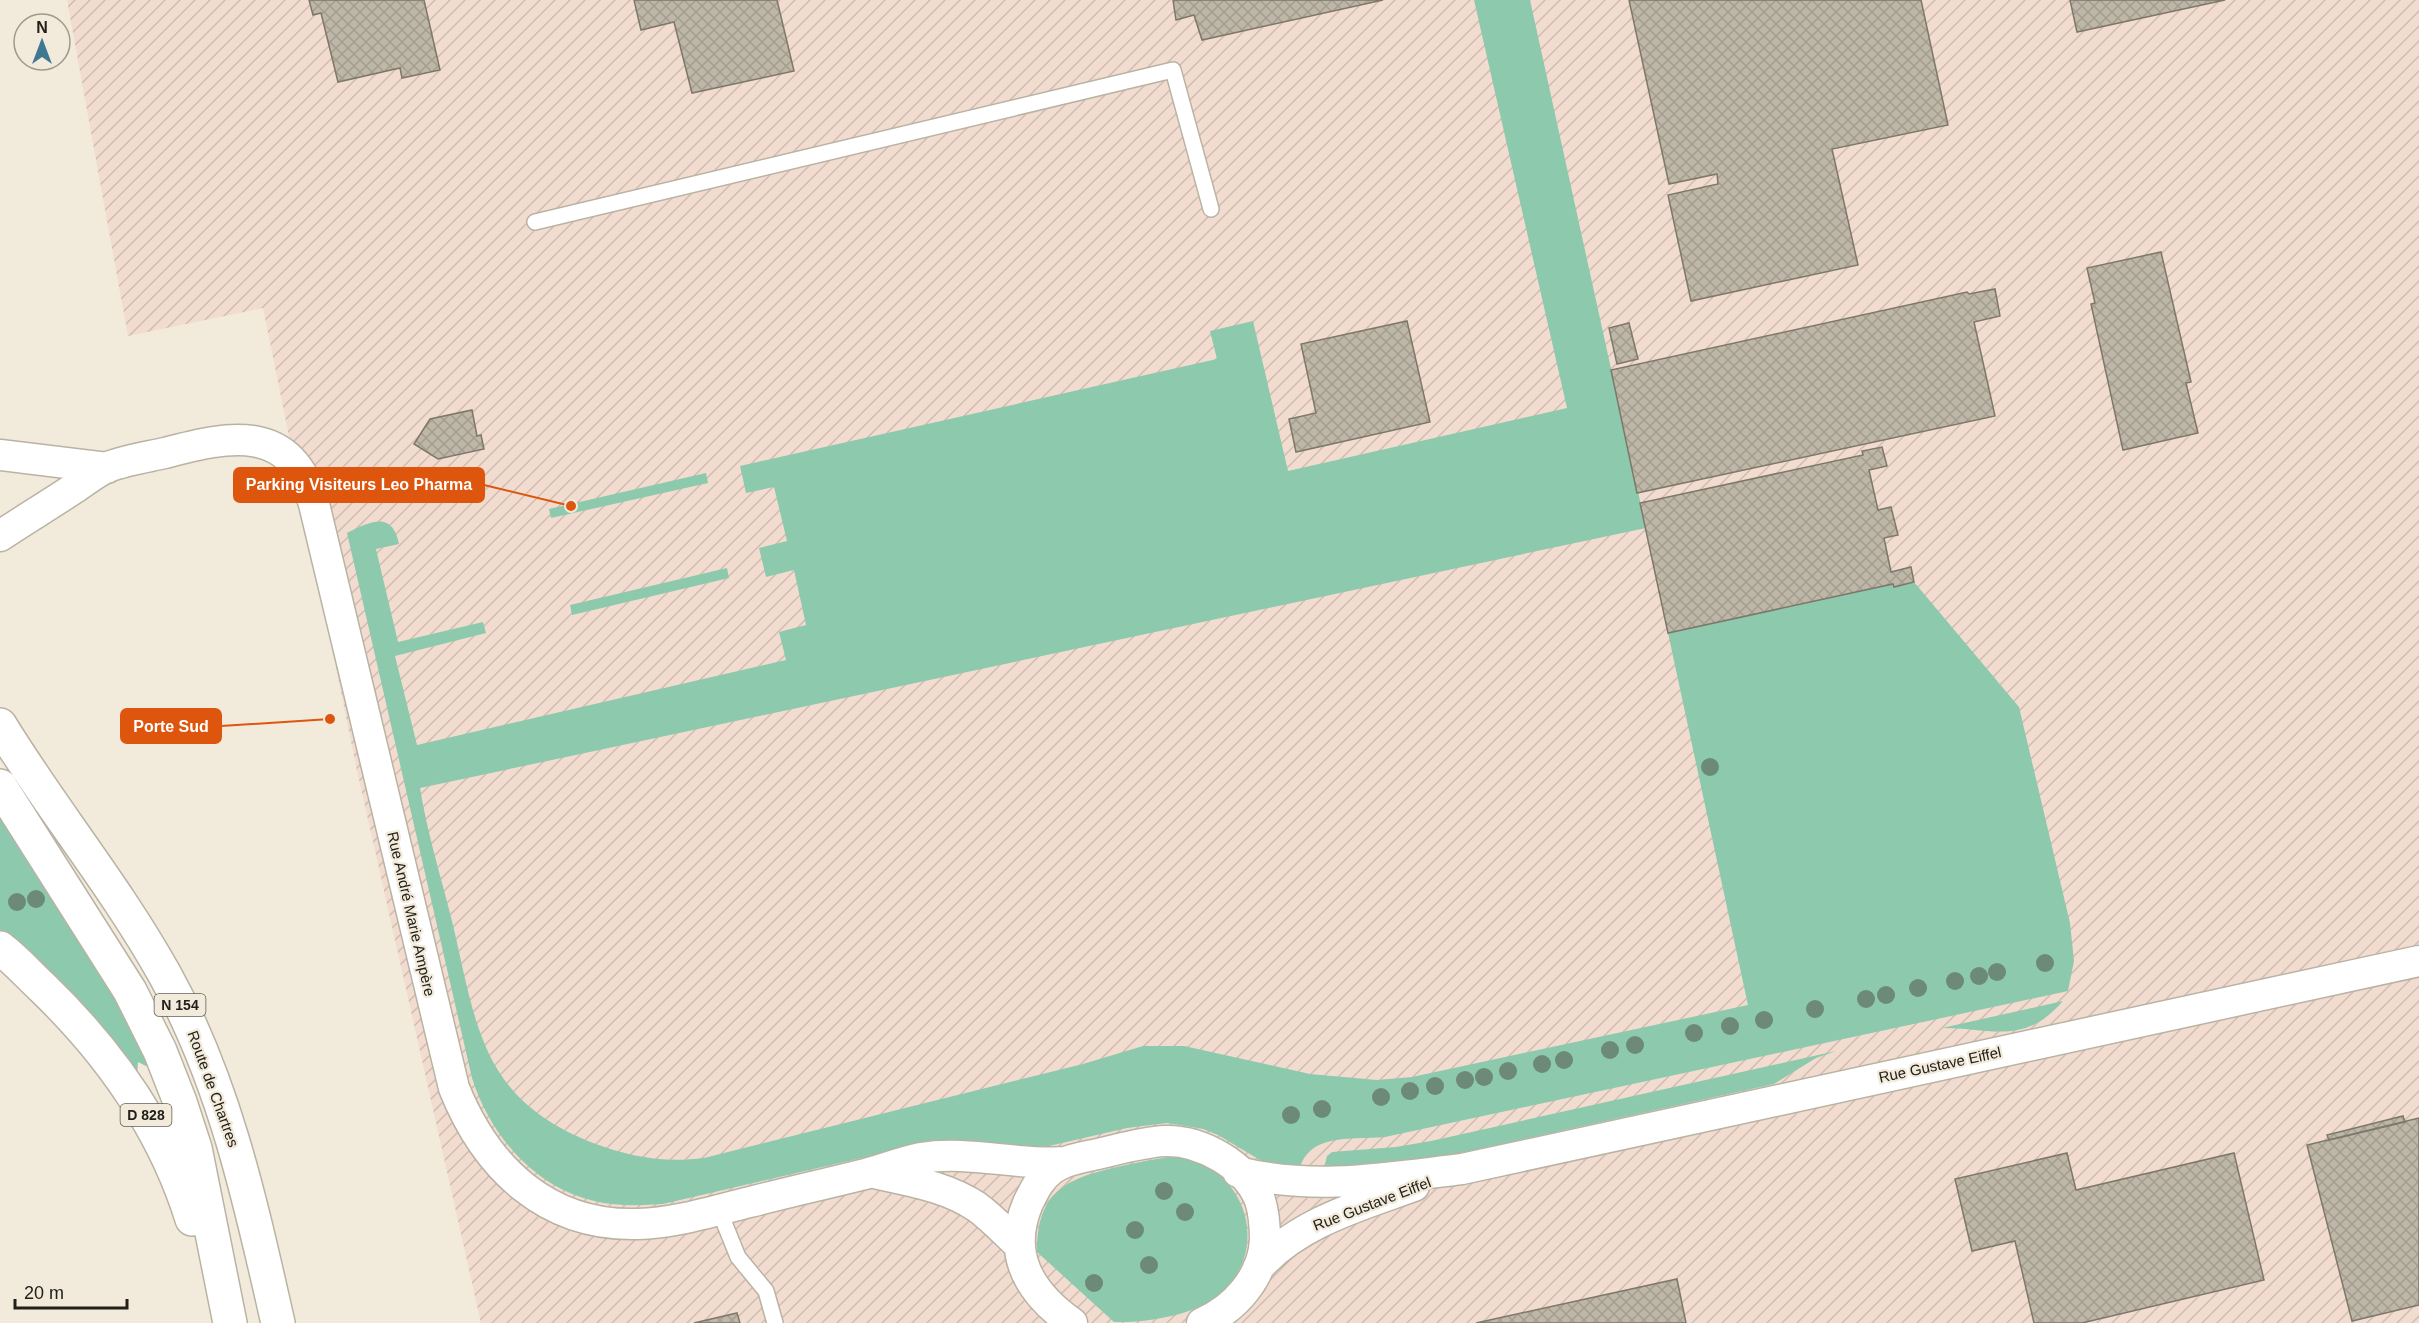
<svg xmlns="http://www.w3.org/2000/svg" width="2419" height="1323" viewBox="0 0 2419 1323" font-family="Arial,sans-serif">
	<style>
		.industrial { fill: url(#industrial-furrows) }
		.green { fill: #8dc9ad }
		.building { fill: url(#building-cross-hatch); stroke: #7e786a; stroke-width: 1.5 }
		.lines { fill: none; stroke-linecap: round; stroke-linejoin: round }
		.lane-casing { stroke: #bab3a4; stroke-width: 18 }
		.street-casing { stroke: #bab3a4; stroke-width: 33 }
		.primary-casing { stroke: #bab3a4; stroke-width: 36 }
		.lane { stroke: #fff; stroke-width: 15 }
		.street { stroke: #fff; stroke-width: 30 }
		.primary { stroke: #fff; stroke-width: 33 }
		.tree { fill: #6d8a78 }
		.labels { text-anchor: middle; stroke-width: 4.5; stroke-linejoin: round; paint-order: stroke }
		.shield { fill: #f2eada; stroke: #605d54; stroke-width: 1.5 }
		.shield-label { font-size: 14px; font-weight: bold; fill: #22201a }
		.street-label { font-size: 15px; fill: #22201a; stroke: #f2eada }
		.leader { fill: none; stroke: #de560d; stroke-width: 2 }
		.callout-dot { fill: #de560d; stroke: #f2eada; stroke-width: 2 }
		.callout { fill: #de560d; stroke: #de560d; stroke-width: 2 }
		.callout-label { font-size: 16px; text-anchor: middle; font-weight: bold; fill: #fff }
	</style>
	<defs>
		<pattern id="industrial-furrows" width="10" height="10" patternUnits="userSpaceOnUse" patternTransform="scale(1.5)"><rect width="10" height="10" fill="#f2dccf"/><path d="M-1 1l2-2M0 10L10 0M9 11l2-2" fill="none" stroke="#cfbcb1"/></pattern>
		<pattern id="building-cross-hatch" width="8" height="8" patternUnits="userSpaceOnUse" patternTransform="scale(1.5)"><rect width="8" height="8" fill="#beb7a8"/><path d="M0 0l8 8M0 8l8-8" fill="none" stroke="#a39d90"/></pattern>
	</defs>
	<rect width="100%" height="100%" fill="#f2eada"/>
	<path class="industrial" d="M67,0H2419V1323H481L356,766L263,308L128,336Z"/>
	<path class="green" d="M1474,0H1530L1646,528L420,788C427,832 441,877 452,921C477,1026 480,1099 593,1143C631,1157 664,1163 704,1158L1083,1064L1143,1046H1184L1310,1074L1377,1080L1412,1077L1748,1005L1668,633L1893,584L1894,586L1914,582L2019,707L2070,923L2074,961L2068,991L1385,1137C1356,1140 1310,1132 1300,1168L1265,1163L1218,1135L1203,1129L1167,1123L1127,1128L1036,1149L922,1144L663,1204C646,1205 629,1206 612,1204C543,1197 492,1141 472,1078L347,533C370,522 392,510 399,544L376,549L398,642L483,622L486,633L395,656L417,745L786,660L779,632L806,625L794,570L766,577L759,548L787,541L774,487L746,493L740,466L1217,359L1210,331L1253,321L1288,471L1567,408Z
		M706,473L708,483L551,518L549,509Z
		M727,568L729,578L572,615L570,605Z
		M0,808L93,953L154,1070L138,1062L137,1078L36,962L0,931Z
		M2063,1001C2024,1046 1992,1028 1942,1028Z
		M1836,1051L1816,1058L1774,1084L1429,1160L1324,1168L1327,1156L1332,1152L1396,1147L1431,1141Z
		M1172,1157C1242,1161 1273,1243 1223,1292C1199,1315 1146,1323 1114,1322L1037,1252C1037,1193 1064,1179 1117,1167C1135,1163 1153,1159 1172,1157Z"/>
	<path class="building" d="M309,0H424L440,70L402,78L400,68L338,82L321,13L313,15Z
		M634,0H777L794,71L692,93L674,22L641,30Z
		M1173,0H1383L1202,40L1194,15L1176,20Z
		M1629,0H1921L1948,125L1832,149L1858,265L1691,301L1668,195L1718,184L1717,174L1669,184Z
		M2070,0H2225L2077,32Z
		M2161,252L2191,382L2186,383L2198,433L2123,450L2091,304L2095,303L2087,268Z
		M1995,289L2000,316L1974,322L1995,416L1637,493L1611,370L1967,292L1969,294Z
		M1407,321L1430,422L1296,452L1289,419L1316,413L1301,344Z
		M1629,323L1638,359L1617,364L1609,328Z
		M472,410L477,436L481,435L484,449L438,459L414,444L430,419Z
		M1882,447L1887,466L1869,470L1878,510L1891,507L1898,535L1884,538L1891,572L1911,567L1914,582L1894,587L1893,584L1668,633L1640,503L1863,455L1862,451Z
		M2403,1116L2405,1122L2329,1140L2327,1135Z
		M2419,1118V1305L2352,1321L2307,1145Z
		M2067,1153L2076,1190L2234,1153L2264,1280L2082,1323H2034L2015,1241L1972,1251L1955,1179Z
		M1677,1279L1686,1323H1476Z
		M737,1313L740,1323H694Z"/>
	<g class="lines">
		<defs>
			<path id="lane" d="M535,222L1173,70L1211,209
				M719,1210L738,1257L766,1291L775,1323"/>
			<path id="street" d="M0,455L107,468
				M0,536C24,520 49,505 73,489C84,482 96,472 108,467C126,460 147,457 165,453C229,436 291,422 314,504L454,1088C486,1168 547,1227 638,1224C676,1223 713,1211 750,1202C789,1192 829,1183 869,1173C886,1168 903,1162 921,1158C969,1150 1018,1166 1066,1162
				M1238,1172C1314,1191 1386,1178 1462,1169L2419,961
				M874,1173C909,1181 946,1186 977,1207C992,1218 1005,1232 1019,1245
				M1258,1268C1297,1223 1359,1206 1414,1186
				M1072,1323C1030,1293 1006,1255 1028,1203C1034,1191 1040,1178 1051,1170C1065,1159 1086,1157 1102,1153C1123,1148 1144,1142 1165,1141C1201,1140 1246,1165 1260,1200C1264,1213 1265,1227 1265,1240C1263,1277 1235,1309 1202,1323"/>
			<path id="primary" d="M0,725C52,810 116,887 165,975C225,1083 251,1204 278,1323
				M0,786L130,991L160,1051L180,1102L195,1148L230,1323
				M0,948C16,960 29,975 44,989C111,1054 164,1129 192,1219"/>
		</defs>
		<use href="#lane" class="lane-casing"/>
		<use href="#street" class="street-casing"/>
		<use href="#primary" class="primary-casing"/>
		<use href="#lane" class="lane"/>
		<use href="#street" class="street"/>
		<use href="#primary" class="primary"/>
	</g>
	<g class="tree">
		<circle cx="1710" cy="767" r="9"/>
		<circle cx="36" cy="899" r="9"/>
		<circle cx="17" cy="902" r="9"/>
		<circle cx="2045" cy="963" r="9"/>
		<circle cx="1997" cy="972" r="9"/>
		<circle cx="1979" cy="976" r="9"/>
		<circle cx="1955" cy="981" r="9"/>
		<circle cx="1918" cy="988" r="9"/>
		<circle cx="1886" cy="995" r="9"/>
		<circle cx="1866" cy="999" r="9"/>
		<circle cx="1815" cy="1009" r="9"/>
		<circle cx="1764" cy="1020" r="9"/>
		<circle cx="1730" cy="1026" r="9"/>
		<circle cx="1694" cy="1033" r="9"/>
		<circle cx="1635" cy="1045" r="9"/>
		<circle cx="1610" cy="1050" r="9"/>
		<circle cx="1564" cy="1060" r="9"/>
		<circle cx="1542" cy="1064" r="9"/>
		<circle cx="1508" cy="1071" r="9"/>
		<circle cx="1484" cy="1077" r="9"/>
		<circle cx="1465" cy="1080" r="9"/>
		<circle cx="1435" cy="1086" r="9"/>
		<circle cx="1410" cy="1091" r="9"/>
		<circle cx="1381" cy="1097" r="9"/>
		<circle cx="1322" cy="1109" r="9"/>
		<circle cx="1291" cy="1115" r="9"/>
		<circle cx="1164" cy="1191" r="9"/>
		<circle cx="1185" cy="1212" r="9"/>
		<circle cx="1135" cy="1230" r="9"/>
		<circle cx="1149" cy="1265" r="9"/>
		<circle cx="1094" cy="1283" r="9"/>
	</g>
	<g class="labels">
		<g class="shield">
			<rect x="154.5" y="994" width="51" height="22" rx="4.5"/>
			<rect x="120.5" y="1104" width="51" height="22" rx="4.5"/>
		</g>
		<g class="shield-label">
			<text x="180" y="1010">N 154</text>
			<text x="146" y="1120">D 828</text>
		</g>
		<g class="street-label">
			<text transform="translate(411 914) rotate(77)" y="5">Rue André Marie Ampère</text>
			<text transform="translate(1940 1065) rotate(-12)" y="5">Rue Gustave Eiffel</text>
			<text transform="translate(213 1089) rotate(70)" y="5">Route de Chartres</text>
			<text transform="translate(1372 1204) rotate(-21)" y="5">Rue Gustave Eiffel</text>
		</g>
	</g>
	<path class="leader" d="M571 506L484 485M330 719L221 726"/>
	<g class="callout-dot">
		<circle cx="571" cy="506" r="6"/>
		<circle cx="330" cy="719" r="6"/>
	</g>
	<g class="callout">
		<rect x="234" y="468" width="250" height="34" rx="6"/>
		<rect x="121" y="709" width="100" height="34" rx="6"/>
	</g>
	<g class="callout-label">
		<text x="359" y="490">Parking Visiteurs Leo Pharma</text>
		<text x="171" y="732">Porte Sud</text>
	</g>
	<g transform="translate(42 42)"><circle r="28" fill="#f2eada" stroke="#9f998d" stroke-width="1.5"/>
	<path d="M0-4.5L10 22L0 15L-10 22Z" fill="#3e7991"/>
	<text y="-9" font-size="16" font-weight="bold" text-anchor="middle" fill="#22201a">N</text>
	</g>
	<path d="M15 1299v9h112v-9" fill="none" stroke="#22201a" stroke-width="3"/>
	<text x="24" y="1299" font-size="18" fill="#22201a" stroke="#f2eada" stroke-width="4.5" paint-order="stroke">20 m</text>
</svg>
